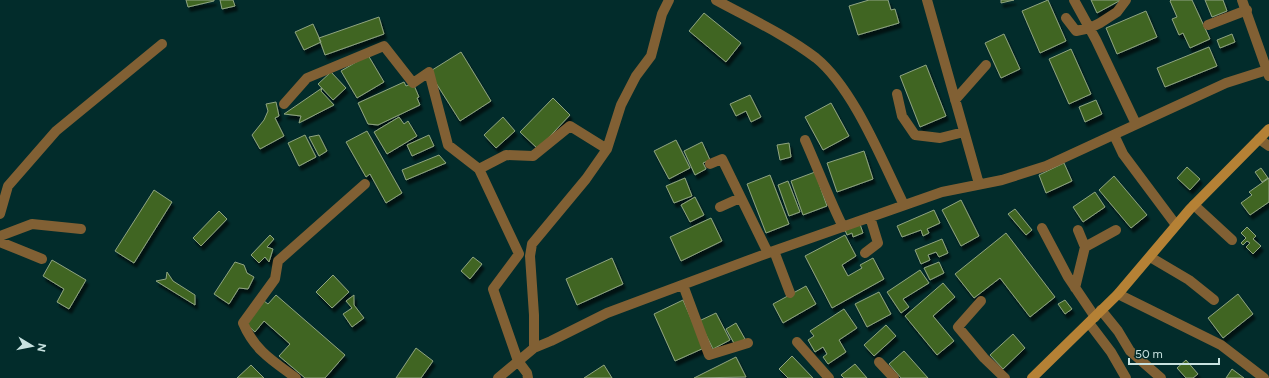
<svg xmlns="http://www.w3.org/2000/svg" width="1269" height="378" viewBox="0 0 1269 378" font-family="Figtree,sans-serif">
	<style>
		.building { fill: #416522; stroke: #8fa481; filter: url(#shadow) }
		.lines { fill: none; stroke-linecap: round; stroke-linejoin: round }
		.minor { stroke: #816034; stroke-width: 10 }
		.tertiary { stroke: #816034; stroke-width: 10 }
		.secondary { stroke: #b58135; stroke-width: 10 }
	</style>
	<defs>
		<filter id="shadow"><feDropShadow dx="2.5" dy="4.5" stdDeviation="1" flood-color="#0009"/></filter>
	</defs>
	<rect width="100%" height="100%" fill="#022c2b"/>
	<path class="building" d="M186,0H214V1L188,7Z
		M220,0H233L235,6L222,9Z
		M869,0H888L891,10L895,9L899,23L858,35L849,6Z
		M1001,0H1014L1001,3Z
		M1048,0L1066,41L1040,53L1022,11Z
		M1091,0H1121L1097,13Z
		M1171,0H1192L1210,39L1190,48L1183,33L1179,35L1172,19L1177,17L1170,1Z
		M1205,0H1223L1227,11L1212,17Z
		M1146,11L1157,37L1117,54L1106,28Z
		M704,13L741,43L726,62L689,31Z
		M379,17L384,34L325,55L319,38Z
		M313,24L321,42L304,50L295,32Z
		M1004,34L1020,69L1001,78L985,43Z
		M1232,34L1235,42L1220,48L1217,40Z
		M1209,47L1217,66L1165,87L1157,68Z
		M1071,49L1091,94L1069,104L1049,59Z
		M461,52L491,101L460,121L429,72Z
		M368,55L384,82L357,98L341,71Z
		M926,65L946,116L920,127L900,76Z
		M331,72L346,88L333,100L318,84Z
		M404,82L406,86L413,83L419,97L417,98L420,105L378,125L368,124L358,103Z
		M322,88L321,91L334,105L299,123L301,116L284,114Z
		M750,95L761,117L751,122L746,111L736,116L730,104Z
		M553,98L570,115L538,149L520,132Z
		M1096,100L1102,114L1085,122L1079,107Z
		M276,102L279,116L275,118L284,136L260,149L252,135L264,120L268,111L266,104Z
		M831,103L849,136L823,150L805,117Z
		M399,117L404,124L408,121L417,136L387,154L374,132Z
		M503,117L515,131L496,148L484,135Z
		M367,131L402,193L386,203L370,174L366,177L346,142Z
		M305,135L316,157L299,166L288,143Z
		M319,135L327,151L319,156L309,137Z
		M429,135L434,146L412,156L407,145Z
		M676,140L690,168L669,179L654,151Z
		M702,142L710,160L703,163L706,169L695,175L684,151Z
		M789,143L791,157L780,160L777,145Z
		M864,151L873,179L837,192L827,163Z
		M439,155L446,163L406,180L402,170Z
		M1064,163L1072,181L1046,193L1039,175Z
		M1187,167L1200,179L1190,190L1177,178Z
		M1261,168L1268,178L1262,182L1255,172Z
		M815,172L827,206L803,215L791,181Z
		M770,175L789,224L766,233L747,184Z
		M1114,176L1147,215L1131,228L1099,190Z
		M685,178L692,196L674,203L666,186Z
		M1269,178V202L1250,215L1241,203L1252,195L1249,192Z
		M788,181L800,212L789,216L778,185Z
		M154,190L172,202L134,263L115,251Z
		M1095,192L1105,207L1083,222L1073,207Z
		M695,197L704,215L690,222L681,205Z
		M961,200L979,236L961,246L942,210Z
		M1015,209L1032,230L1026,235L1008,214Z
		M934,210L940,223L927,229L929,233L923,236L921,230L902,237L897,226Z
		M219,211L227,219L201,246L193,238Z
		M711,218L722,241L681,261L670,237Z
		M860,224L863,233L853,237L852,233L847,235L845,230Z
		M1247,227L1256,236L1253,239L1261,246L1253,254L1246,247L1250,243L1247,241L1243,245L1241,243L1246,238L1241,233Z
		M1006,233L1055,297L1030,317L1000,278L974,298L955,274Z
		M270,235L274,239L267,247L273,249L269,262L265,257L259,263L251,255Z
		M845,235L856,256L842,265L848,276L862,268L860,265L873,258L884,279L832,308L805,256Z
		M942,239L948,253L939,257L936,252L928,255L930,260L921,264L915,250Z
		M473,257L482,264L470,279L461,271Z
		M612,258L623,284L577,305L566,279Z
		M52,260L86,280L69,309L57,302L64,289L43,276Z
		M235,262L244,265L247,273L254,277L248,289L239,288L229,304L214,294Z
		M939,262L944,273L930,280L924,268Z
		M920,270L929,283L903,299L909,307L901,313L887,292Z
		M167,272L173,281L195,295V305L156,281L166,279Z
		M333,275L349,292L332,308L316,292Z
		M943,283L955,297L933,316L954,341L937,355L905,316Z
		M806,286L816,304L783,323L773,304Z
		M879,292L891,314L867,327L855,304Z
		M1238,294L1253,314L1223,338L1208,318Z
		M276,295L345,355L325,378H305L279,356L290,344L264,321L255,332L245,323L264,301L268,304Z
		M354,295V305L364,318L352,327L343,314L352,308L346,301Z
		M683,300L704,348L675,361L654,314Z
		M1065,300L1072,309L1065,314L1058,304Z
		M844,309L857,328L839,340L846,352L828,364L823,357L827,354L823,347L815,352L808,340L814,336L810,331Z
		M716,313L730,340L713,349L699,321Z
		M736,323L745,339L735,345L726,329Z
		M886,325L896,336L874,356L864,345Z
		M1013,334L1025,348L1003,369L990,355Z
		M416,348L433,361L421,378H396Z
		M904,351L928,378H901L889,364Z
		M792,356L813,378H788L779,369Z
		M736,357L746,377L694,378Z
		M1186,360L1198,374L1193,378H1186L1177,368Z
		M855,364L867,378H844L841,375Z
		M251,365L264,378H237Z
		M604,365L612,378H584Z
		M1232,369L1244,378H1226Z"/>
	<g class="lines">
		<path class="minor" d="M716,0C749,18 786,35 816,58C854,89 882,161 904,205
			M927,0L979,184
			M1074,0L1096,40L1136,124
			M1066,18L1076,31L1090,28L1100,23L1117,12L1126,0
			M1208,25L1247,10
			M897,94L902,116L915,135L940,138L964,132
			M955,100L986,65
			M284,104L307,78L384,46L413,83L429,72L448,145L479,169L519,254L493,289L518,361L527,373L528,378
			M1114,135L1123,154L1176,225
			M1259,139L1269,146
			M805,140C818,169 829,199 843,227
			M710,164L722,159L768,253
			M479,169L506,155L533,156L570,126L607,149
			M1194,205L1232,240
			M720,207L740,198
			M0,214L8,186L56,131L162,44
			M1042,228L1068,277L1095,317
			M1078,230L1085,247
			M0,236L32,224L81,229
			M0,242L42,259
			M774,251L790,293
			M865,253L878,243L870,217
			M1150,257L1189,280L1214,300
			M683,285L709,355L748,343
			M1075,288L1085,247L1116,230
			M1118,294L1221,345L1264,378
			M981,301L958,327L984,358L1005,378
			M1101,310L1118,331L1130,351L1161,378
			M1089,323L1111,352L1126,378
			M797,342L829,378
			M534,348V315L530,256L532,244L586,179L607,149L621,105L636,76L651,56L662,14L669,0
			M879,362L894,378
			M296,378C273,361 255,351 243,323L275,279L278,261L365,184
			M498,378L534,348L551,341L607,313L768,253L942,192L1002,180L1046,166L1226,83L1267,70"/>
		<path class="tertiary" d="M1242,0L1269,76"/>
		<path class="secondary" d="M1032,378L1118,294L1190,209L1269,129"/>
	</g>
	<g transform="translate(32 346) rotate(100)" stroke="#022c2b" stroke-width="3" paint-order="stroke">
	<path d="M0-3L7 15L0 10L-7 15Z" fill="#c8e2e0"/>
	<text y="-6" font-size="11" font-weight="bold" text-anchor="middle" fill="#c8e2e0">N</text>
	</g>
	<path d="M1129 358v6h90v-6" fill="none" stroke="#c8e2e0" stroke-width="2"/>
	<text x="1135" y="358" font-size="12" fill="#c8e2e0" stroke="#022c2b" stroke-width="3" paint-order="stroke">50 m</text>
</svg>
